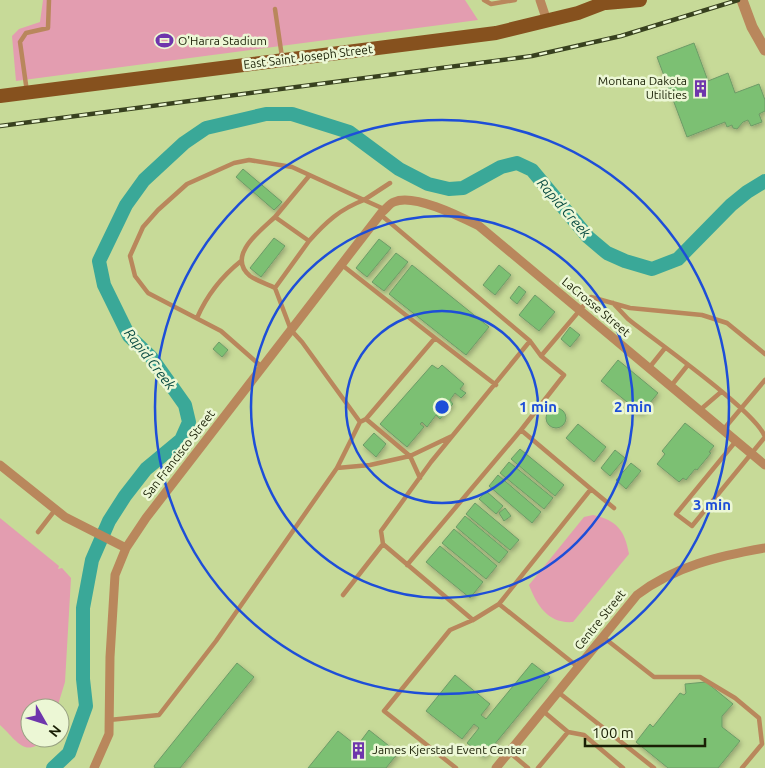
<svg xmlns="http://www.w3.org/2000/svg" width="765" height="768" viewBox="0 0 765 768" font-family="Ubuntu,sans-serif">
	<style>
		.green { fill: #e39db0 }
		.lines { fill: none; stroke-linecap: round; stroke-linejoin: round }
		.river { stroke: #3aa898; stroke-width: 14 }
		.building { fill: #7cc073; stroke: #6d9b67; filter: url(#shadow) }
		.service { stroke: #b9875c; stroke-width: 4.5 }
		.minor { stroke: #b9875c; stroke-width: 9 }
		.tertiary { stroke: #b9875c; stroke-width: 11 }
		.primary { stroke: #86511e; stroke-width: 14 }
		.rail-casing { stroke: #38411f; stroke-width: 4.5 }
		.rail { stroke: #ecf7d5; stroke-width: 2.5; stroke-dasharray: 8; stroke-linecap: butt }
		.ring { fill: none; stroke: #1d4ed8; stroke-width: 2.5 }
		.labels { text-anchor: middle; stroke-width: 5; stroke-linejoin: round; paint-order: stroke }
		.poi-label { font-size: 12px; fill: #191f05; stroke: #ecf7d5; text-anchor: start }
		.street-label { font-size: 12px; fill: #191f05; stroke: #ecf7d5 }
		.water-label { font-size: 14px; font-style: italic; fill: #094b42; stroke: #ecf7d5 }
		.centre { fill: #1d4ed8; stroke: #ecf7d5; stroke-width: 2.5 }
		.ring-label { font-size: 15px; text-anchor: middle; font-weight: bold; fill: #1d4ed8; stroke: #ecf7d5; stroke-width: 5; stroke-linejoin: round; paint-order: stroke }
	</style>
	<defs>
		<filter id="shadow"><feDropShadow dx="1.5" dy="2.5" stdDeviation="2.5" flood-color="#0004"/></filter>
	</defs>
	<rect width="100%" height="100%" fill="#c7da98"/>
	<path class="green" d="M43,0H465L478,20L16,81L12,36L19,29L40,22Z
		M593,515C617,520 625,531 629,554L573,622C549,624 537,606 529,585L584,517Z
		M0,518L59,566L58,569L62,568L71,578L65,682L57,708H30V738H44C26,761 14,737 0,725Z"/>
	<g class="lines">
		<path class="river" d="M53,768L69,753L86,706L83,679V608L92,560L109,521L125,496L146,469L181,440L189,422L185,405L151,357L129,336L104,285L99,261L126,205L144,180L184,143L206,128L266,114H292L349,132L399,169L428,184L449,189L463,188L501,167L517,163L532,170L588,237L607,253L625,261L652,269L678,259L731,205L747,192L765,181"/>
	</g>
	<path class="building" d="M694,43L708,81L728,73L735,93L759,84L765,100V111L759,114L762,122L751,126L748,120L743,122L737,129L733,128L732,125L727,127L725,122L687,137L657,57Z
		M243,169L282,202L274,210L236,177Z
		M274,238L285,246L261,277L250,268Z
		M379,239L391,248L367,277L356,268Z
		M396,253L408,262L384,291L372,282Z
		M412,265L489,327L466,355L389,294Z
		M499,265L511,275L495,295L483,285Z
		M519,286L526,292L517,304L510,298Z
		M535,295L555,312L539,331L519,315Z
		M570,327L580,335L570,347L561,339Z
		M219,342L228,350L222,357L213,349Z
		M618,360L658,393L641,414L637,410L634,413L629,409L632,406L601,381Z
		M432,365L438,369L442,365L464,384L460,389L466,393L461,398L455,393L450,400L453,404L440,419L436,415L427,427L422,422L420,424L424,427L407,447L380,424Z
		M546 418a10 10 0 1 1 20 0a10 10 0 1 1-20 0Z
		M685,423L714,446L709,452L711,453L697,470L695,469L686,480L683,478L679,482L657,464L665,454L662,451Z
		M578,424L606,447L594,462L566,438Z
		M374,433L386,444L376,457L363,445Z
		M520,449L564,485L555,496L511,459Z
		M615,450L625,458L610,476L601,468Z
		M509,462L553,498L544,509L500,473Z
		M631,463L641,471L626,489L616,480Z
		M498,475L541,512L532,523L489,486Z
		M486,491L503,506L496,514L479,499Z
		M475,503L519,540L510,550L466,514Z
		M505,508L511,516L504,521L499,513Z
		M465,516L508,552L499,563L456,527Z
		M454,529L497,566L486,579L442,543Z
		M440,546L483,582L470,598L426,562Z
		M237,663L254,677L180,768H155L154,766Z
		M532,663L550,677L484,757L467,743L479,728L474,724L462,739L426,711L455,675L490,704L481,715L486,719Z
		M706,682L733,704L722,716V727L740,741L718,768H668L636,742L650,724L653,727L680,693L684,695L686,693L685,684Z
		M369,730L398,753L386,768H308L338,731L357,746Z"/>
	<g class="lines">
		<path class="service" d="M484,0L491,4L515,0
			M275,9L282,57
			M27,92L20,42L26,33L48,28L49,0
			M381,215L530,341L541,356L564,375L521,430L591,489L499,604
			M275,217L309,176
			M342,265L435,338
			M275,288L309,241
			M613,303L628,319C654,340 757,412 765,437L692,526L676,514L736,441
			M197,318C207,295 221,277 241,261
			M541,356L591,297L630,308L702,315L727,323L765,354
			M262,367L221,331L148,293L135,276L130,256L143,227L158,210L187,184L234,163L249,160L292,167L364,200L390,183
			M649,368L665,348
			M671,386L687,366
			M700,410L721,392
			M366,419L410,456L420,478
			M360,422L366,419L435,338L496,385
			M723,430L765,380
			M337,468L370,465L410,456L452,436
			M591,489L614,508
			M38,532L55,510
			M407,565L521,430
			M343,595L383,544
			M473,620L383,544L381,531L431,462L530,341
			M603,637L654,677H700L735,698L759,718L762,744L742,768
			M558,692L654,768
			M543,711L568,732L584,735L623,768
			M109,720L159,715L216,641L337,468L360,422L302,342L291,330L275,288C267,284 257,281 250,276C226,256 260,231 275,217L309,241C326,222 340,209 364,200L384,209
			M509,752L528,768
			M456,768L384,711L450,630L473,620L499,604L578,667
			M538,768L568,732"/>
		<path class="minor" d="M540,0L547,21
			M0,465L65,517L126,548
			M94,768L109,734L110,657L115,575L126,548L146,518L382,212C386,209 390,203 394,202C414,193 461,217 479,226L765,465
			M496,768L637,595C675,566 719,556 765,548"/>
		<path class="tertiary" d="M742,0L752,27L765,50"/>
		<path class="primary" d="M606,3L640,0
			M0,96L496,33L578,13L612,0"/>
		<defs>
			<path id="rail" d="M0,126L532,56L621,36L738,0"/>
		</defs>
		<use href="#rail" class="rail-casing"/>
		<use href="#rail" class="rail"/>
	</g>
	<g class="ring">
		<circle cx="442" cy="407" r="96"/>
		<circle cx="442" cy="407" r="191"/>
		<circle cx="442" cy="407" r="287"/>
	</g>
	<defs>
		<symbol id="stadium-bare" viewBox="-9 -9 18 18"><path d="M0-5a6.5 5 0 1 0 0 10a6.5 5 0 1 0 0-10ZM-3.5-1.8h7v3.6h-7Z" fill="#6e36ac" stroke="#ecf7d5" stroke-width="2.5" paint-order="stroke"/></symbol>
		<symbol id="building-bare" viewBox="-9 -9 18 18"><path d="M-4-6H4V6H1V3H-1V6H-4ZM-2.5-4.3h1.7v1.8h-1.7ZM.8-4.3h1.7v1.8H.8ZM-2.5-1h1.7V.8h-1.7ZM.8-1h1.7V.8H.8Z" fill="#6e36ac" stroke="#ecf7d5" stroke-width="2.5" paint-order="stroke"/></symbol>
	</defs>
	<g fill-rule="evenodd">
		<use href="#stadium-bare" x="152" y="28" width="25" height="25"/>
		<use href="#building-bare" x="688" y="76" width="25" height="25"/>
		<use href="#building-bare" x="346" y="738" width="25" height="25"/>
	</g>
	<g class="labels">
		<g class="poi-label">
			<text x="178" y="45">O'Harra Stadium</text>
			<text x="687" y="85" text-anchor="end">Montana Dakota<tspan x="687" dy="14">Utilities</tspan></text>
			<text x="372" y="754">James Kjerstad Event Center</text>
		</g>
		<g class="street-label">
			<text transform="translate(308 57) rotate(-7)" y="4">East Saint Joseph Street</text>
			<text transform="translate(596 307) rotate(40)" y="4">LaCrosse Street</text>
			<text transform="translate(179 454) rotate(-52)" y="4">San Francisco Street</text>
			<text transform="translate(600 620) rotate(-51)" y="4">Centre Street</text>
		</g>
		<g class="water-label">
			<text transform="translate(564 208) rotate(49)" y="5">Rapid Creek</text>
			<text transform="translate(150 359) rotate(52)" y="5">Rapid Creek</text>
		</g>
	</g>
	<circle cx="442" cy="407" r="8" class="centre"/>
	<g class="ring-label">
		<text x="538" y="412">1 min</text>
		<text x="633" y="412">2 min</text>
		<text x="712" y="510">3 min</text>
	</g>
	<g transform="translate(45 723) rotate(129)"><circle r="24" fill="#ecf7d5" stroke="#98a182"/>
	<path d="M0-4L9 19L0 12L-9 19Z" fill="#6e36ac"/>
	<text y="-8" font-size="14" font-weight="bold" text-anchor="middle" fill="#191f05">N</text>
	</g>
	<path d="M585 738v8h120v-8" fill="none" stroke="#191f05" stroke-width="2.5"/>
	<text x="592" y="738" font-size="15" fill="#191f05" stroke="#ecf7d5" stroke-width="4" paint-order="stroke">100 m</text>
</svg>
